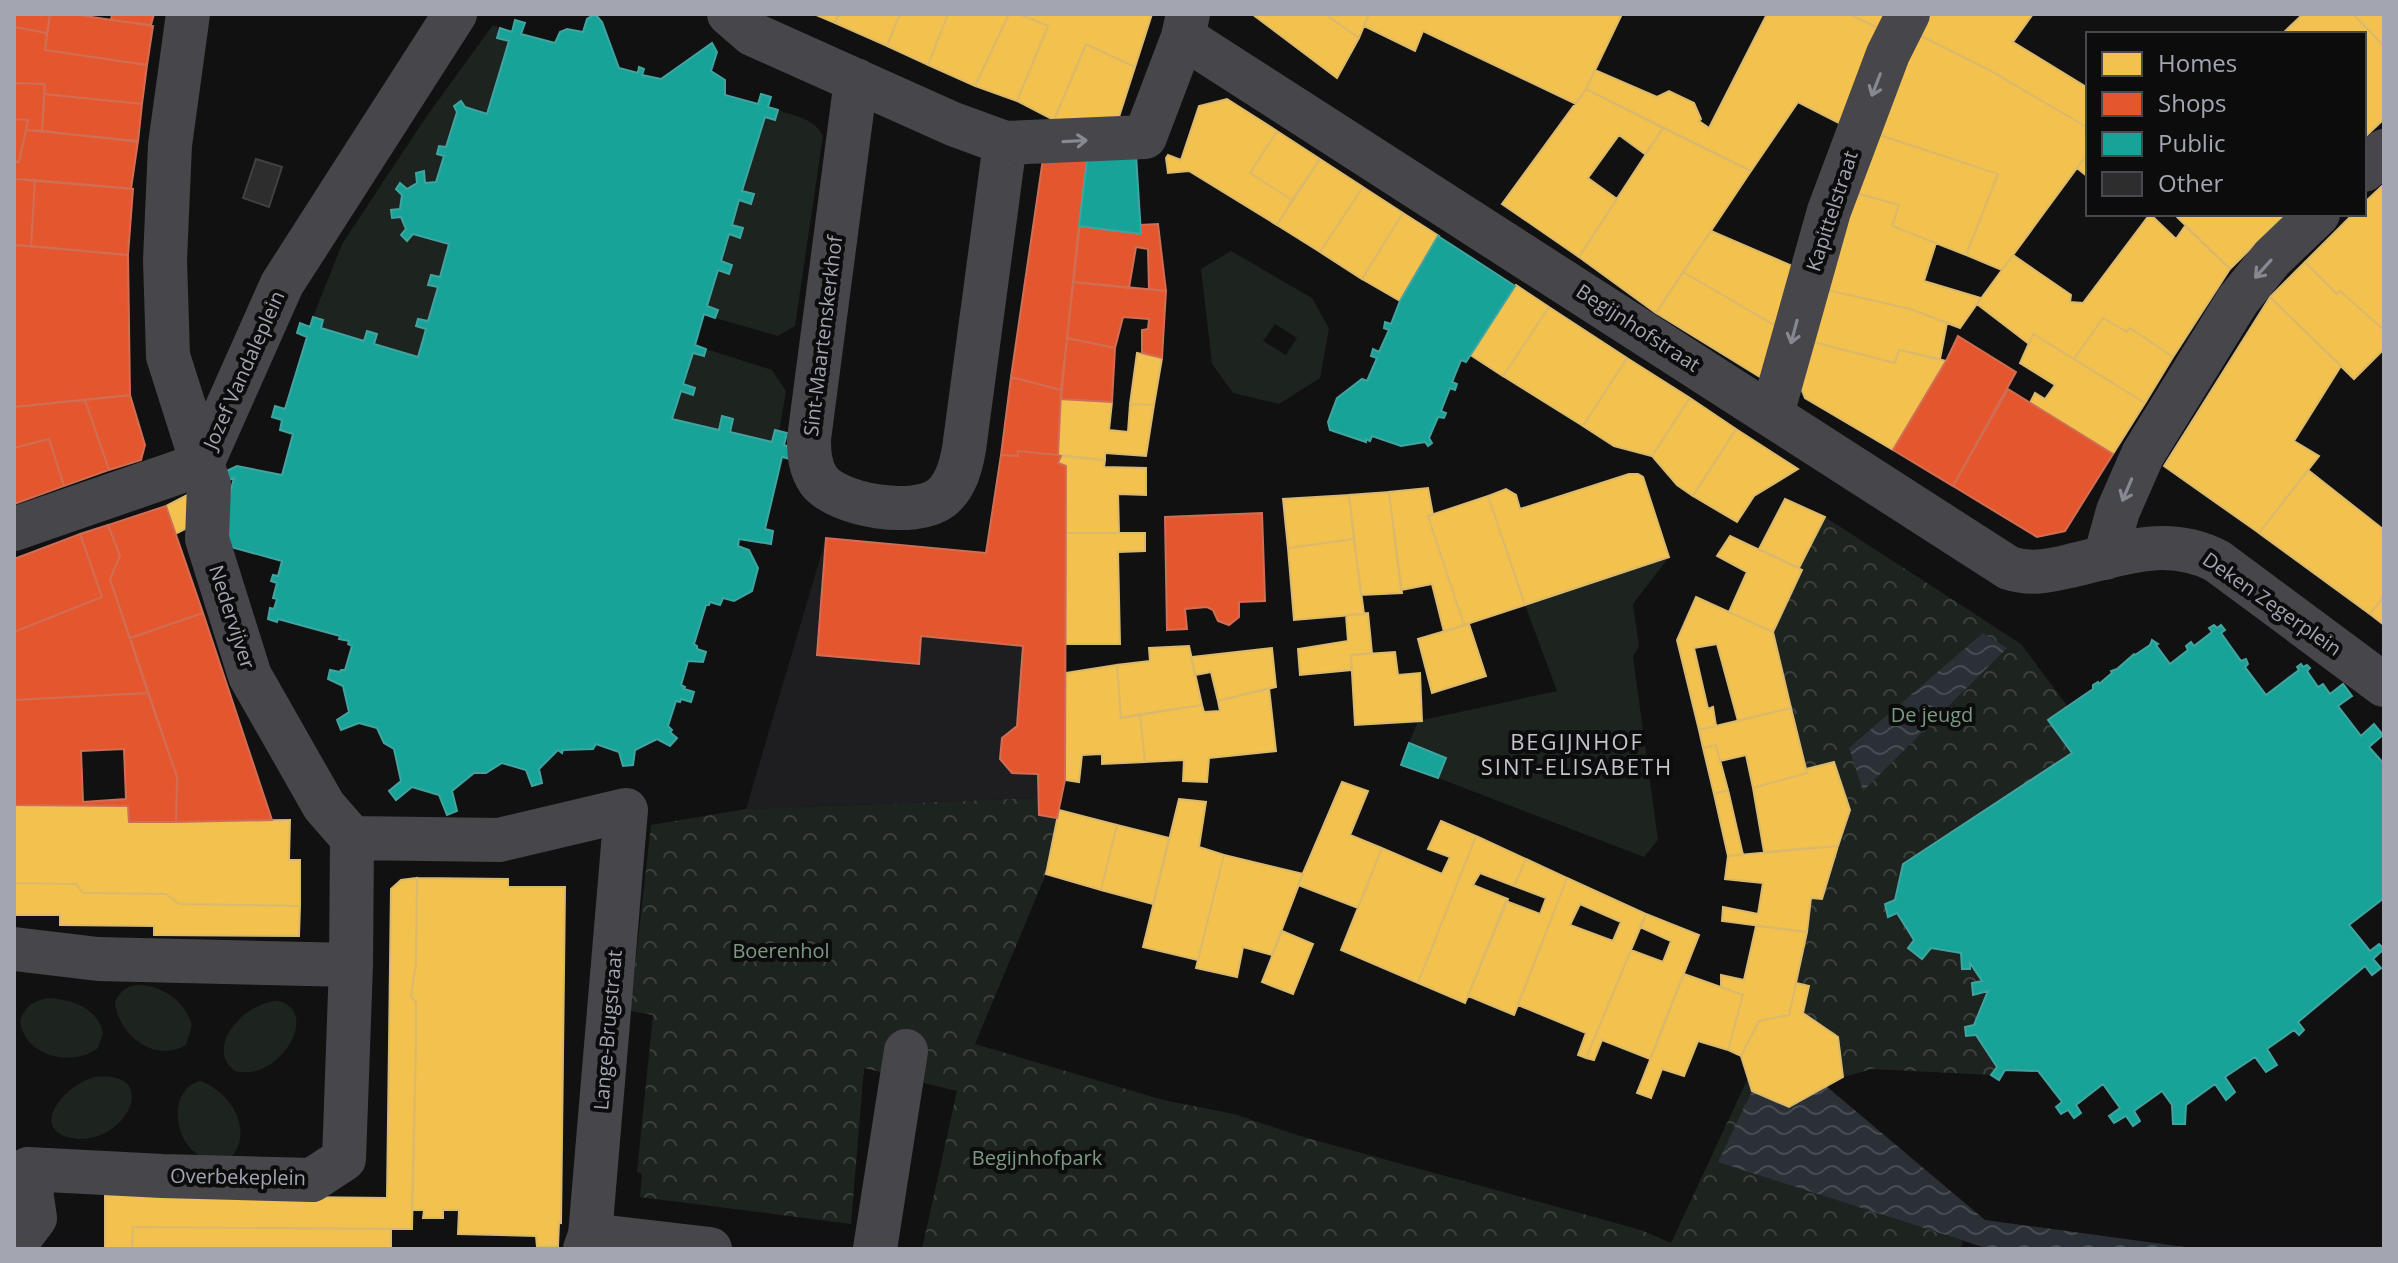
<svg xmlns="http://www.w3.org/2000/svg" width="2398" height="1263" viewBox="0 0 2398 1263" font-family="'Open Sans',sans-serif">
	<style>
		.built { fill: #1e1e20 }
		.green { fill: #1d231f; fill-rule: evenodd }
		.forest { fill: url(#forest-crowns) }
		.water { fill: url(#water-waves) }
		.homes { fill: #f2c14e; stroke: #dab96c; stroke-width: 2; fill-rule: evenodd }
		.shops { fill: #e4572e; stroke: #d06e55; stroke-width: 2; fill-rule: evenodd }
		.public { fill: #17a398; stroke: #41a4a0; stroke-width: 2 }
		.building { fill: #2d2d2e; stroke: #414145; stroke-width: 2 }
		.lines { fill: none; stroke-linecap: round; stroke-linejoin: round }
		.minor { stroke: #47474b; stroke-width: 44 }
		.oneway { stroke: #878992 }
		.labels { text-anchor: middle; stroke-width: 8; stroke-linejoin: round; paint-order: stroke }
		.street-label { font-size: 20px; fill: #a3a5b1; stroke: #0c0c0d }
		.park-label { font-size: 20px; fill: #7c9a82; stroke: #0c0c0d }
		.neighbourhood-label { font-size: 22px; letter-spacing: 2px; fill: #c4c5ce; stroke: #0c0c0d }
	</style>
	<defs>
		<pattern id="forest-crowns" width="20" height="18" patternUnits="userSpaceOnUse" patternTransform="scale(2)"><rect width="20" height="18" fill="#1d231f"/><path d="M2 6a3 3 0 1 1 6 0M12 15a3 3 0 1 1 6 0" fill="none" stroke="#3b403d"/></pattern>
		<pattern id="water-waves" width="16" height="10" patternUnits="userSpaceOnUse" patternTransform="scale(2)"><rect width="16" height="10" fill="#2b3037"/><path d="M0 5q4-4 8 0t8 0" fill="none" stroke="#474b52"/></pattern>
	</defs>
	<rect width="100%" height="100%" fill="#111112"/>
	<path class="built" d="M1044,152L1067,338L1061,390L1058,454L1061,456L1058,463L1066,466L1065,780L1057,818L1039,815L1038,798L746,809L826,538L986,553Z"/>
	<path class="green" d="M493,25L500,28L497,38L509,41L487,114L465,107L461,102L454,106L457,112L446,147L439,146L437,154L444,156L436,182L425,183L424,172L416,173L417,183C404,190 402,195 400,209L391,211L392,218L401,217L406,229L401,235L413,234L449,244L440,277L431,275L428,284L438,287L428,321L419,319L416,325L426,329L418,357L374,344L376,334L368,331L364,341L321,328L323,320L313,317L342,244L426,117Z
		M778,110C795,116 815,119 823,136L795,326L778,336L715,318L707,306L718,270L729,274L732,265L721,261L729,234L740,238L743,229L732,225L739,200L753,194L742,191L765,117L775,120Z
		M1231,251L1312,298L1329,328L1320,378L1279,404L1233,393L1212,364L1201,269ZM1275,324L1297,338L1286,355L1263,341Z
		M706,349L772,370L786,391L779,432L775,431L772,442L730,432L722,417L719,430L672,419L681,391L693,395L695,388L683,384L693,353L704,355Z
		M1669,557L1633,604L1639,646L1633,657L1658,840L1644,857L1438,778L1445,758L1409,743L1418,721L1557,691L1525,605Z
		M142,985C166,988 184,1001 192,1025L186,1045C155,1064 118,1035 115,1002C121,989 128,985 142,985Z
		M50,998C74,1000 97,1008 103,1033L98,1048C72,1068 24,1056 20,1021C25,1005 35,1000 50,998Z
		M278,1001C322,1011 279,1083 235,1071C203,1047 246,1001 278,1001Z
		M96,1077C164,1070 124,1149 71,1138C26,1128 69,1081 96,1077Z
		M200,1081C231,1091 257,1134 228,1160C221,1159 210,1160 203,1157C174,1146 166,1090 200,1081Z"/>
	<path class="forest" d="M1825,517L2021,644L2068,707L2048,720L2072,753L1904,864L1895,900L1885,904L1888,916L1897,913L1914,940L1909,949L1922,959L1931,948L1961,953L1962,969L1970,968V963L1982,981L1973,983V995L1988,991L1974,1025L1965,1027L1976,1035L1997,1067L1991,1075L1872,1069L1843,1077L1838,1037L1803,1013L1809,987L1796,983L1807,932L1811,898L1822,899L1850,810L1834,762L1806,769L1773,632L1802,570L1799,568Z
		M1039,798V815L1057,818L1046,874L975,1044L1163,1100L1234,1114L1300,1136L1641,1230L1671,1243L1748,1078L1752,1091L1719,1162L1963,1241L1960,1249H922L957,1091L864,1068L851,1224L640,1197L642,1174L637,1172L653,1015L630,1011L651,825L746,809Z"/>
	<path class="water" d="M1983,633L2007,648L1863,791L1849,748Z
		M1826,1086L1985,1220L2199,1249H1989L1718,1162L1752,1091L1789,1106Z"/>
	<path class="homes" d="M814,14H839L835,23Z
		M839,14H900L887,46L835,23Z
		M900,14H948L928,65L887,46Z
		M948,14H1009L975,86L928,65Z
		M1009,14H1019L1048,26L1017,101L975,86Z
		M1019,14H1152L1135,67L1086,44L1054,120L1017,101L1048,26Z
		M1252,14H1325L1359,38L1337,78Z
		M1325,14H1369L1359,38Z
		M1369,14H1622L1586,89L1576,104L1423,31L1415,51L1364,26Z
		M1767,14H1849L1880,29L1843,125L1798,102L1751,171L1586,89L1595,70L1657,97L1669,91L1694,103L1701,119L1699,121L1709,128Z
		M1849,14H1890L1880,29Z
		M1926,14H2033L2013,42L2088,88V121L2085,126L1989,70L1913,32Z
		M2303,14H2356L2354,15L2384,46V119L2364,138V34H2282Z
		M2356,14H2384V46L2354,15Z
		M1913,32L1989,70L2085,126L2088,153L2002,270L1966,255L1998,174L1874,133Z
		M1086,44L1135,67L1118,120H1054Z
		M1586,89L1663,128L1645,154L1619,135L1588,178L1617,199L1579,257L1502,204Z
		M1227,99L1277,131L1250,173L1292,200L1277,225L1189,171L1168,173L1166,158L1168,155L1181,160L1199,106Z
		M1663,128L1751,171L1656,313L1579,257Z
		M1277,131L1320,159L1292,200L1250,173Z
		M1874,133L1998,174L1966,255L1892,226L1899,205L1852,192Z
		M2088,153V177L2077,168Z
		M1320,159L1363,187L1320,252L1277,225Z
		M2384,184L2383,277L2384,330L2340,291L2337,294L2305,262L2353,214H2364V203Z
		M1363,187L1403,213L1362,279L1320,252Z
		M1852,192L1899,205L1892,226L1936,243L1924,281L1981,298L1960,328L1910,309L1823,289Z
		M1403,213L1439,236L1400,301L1362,279Z
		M2150,214L2176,239L2185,226L2230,269L2173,357L2130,328L2127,332L2103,318L2074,359L2033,334L2029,344L1977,304L2013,255L2071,295L2070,302L2083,303Z
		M2174,214H2286L2230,269Z
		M1711,231L1797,268L1781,329L1683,272Z
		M2305,262L2337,294L2340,291L2384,330V349L2354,379L2270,297Z
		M1683,272L1781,329L1768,382L1656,313Z
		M1516,285L1549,307L1503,376L1469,354Z
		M1823,289L1910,309L1947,323L1940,359L1899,350L1895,363L1809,341Z
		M2270,297L2341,366L2294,441L2319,456L2259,533L2164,466Z
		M1549,307L1627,358L1583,426L1503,376Z
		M2103,318L2127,332L2130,328L2173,357L2145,403L2074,359Z
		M2033,334L2145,403L2113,454L2030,403L2035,393L2045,399L2055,385L2020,363Z
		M1809,341L1895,363L1899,350L1946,361L1893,450L1805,398L1799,383Z
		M1137,353L1162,358L1154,405L1130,404Z
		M1627,358L1690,398L1652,456L1614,446L1583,426Z
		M1690,398L1736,429L1693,496L1677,485L1652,456Z
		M1061,399L1112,402L1109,430L1128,432L1130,404L1154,405L1146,456L1105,453V460L1058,455Z
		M1736,429L1798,469L1754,496L1737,522L1693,496Z
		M1061,456L1105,460L1104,467L1146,468V495L1118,494L1119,533H1066V466L1058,463Z
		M2308,470L2384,530V596L2370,614L2259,533Z
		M1629,474H1638L1643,477L1669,557L1525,605L1488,496L1506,489L1516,495L1520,509Z
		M1428,488L1433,515L1428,516L1464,625L1444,632L1432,584L1401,590L1389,492Z
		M197,490V523L175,534L166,506Z
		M1389,492L1402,593L1361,595L1349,495Z
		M1349,495L1354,539L1288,548L1283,499Z
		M1488,496L1525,605L1464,625L1428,516Z
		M1785,499L1825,517L1799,568L1759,549Z
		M1066,533H1145V551L1118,552L1120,644H1066Z
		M1730,536L1802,570L1773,632L1729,612L1747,572L1717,556Z
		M1354,539L1364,614L1294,620L1288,548Z
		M2384,596V625L2370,614Z
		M1696,597L1773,632L1791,708L1738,721L1717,644L1694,648L1708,709L1713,707L1716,726L1699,730L1677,640Z
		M1368,613L1372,653L1351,655V670L1300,675L1298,649L1348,641L1346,615Z
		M1469,624L1486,676L1432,693L1418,639Z
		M1189,646L1202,705L1121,718L1117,665L1150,661L1149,648Z
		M1272,648L1276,687L1218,701L1211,672L1195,675L1191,657Z
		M1395,652L1398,675L1420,673L1422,721L1355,725L1351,655Z
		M1117,665L1121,718L1140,714L1145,762L1102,764V754L1082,755L1079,782L1065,780V673Z
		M1269,688L1276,751L1209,758L1207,782L1183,781L1184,760L1145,762L1140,714L1202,705L1204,712L1220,711L1218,701Z
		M1791,708L1807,773L1753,788L1746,755L1720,761L1716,745L1703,748L1699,730Z
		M1716,745L1728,790L1714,794L1703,748Z
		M1834,762L1850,810L1838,846L1764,852L1753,788L1807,773L1806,769Z
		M1342,782L1368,791L1350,835L1382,848L1358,908L1298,885Z
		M1728,790L1729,794L1743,855L1728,856L1714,794Z
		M1179,799L1206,802L1199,847L1224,855L1198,960L1143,947Z
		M14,805L128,806L129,822L290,820L289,860H300V906L179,904L166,894L83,893L76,884L14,883Z
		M1059,810L1117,825L1101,890L1046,874Z
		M1441,821L1476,836L1418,983L1341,950L1382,848L1442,874L1450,857L1428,849Z
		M1117,825L1169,838L1153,904L1101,890Z
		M1476,836L1526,859L1514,886L1480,873L1473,885L1508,899L1465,1003L1418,983Z
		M1838,846L1822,899L1811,898L1807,932L1722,921L1723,907L1758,914L1763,883L1725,879L1728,856Z
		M1224,855L1303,874L1272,955L1243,947L1237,977L1196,968Z
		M1526,859L1567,878L1514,1015L1468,996L1506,901L1540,914L1546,898L1514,886Z
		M417,878L508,879V887H565L561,1223L559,1222L558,1246L537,1247L536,1236L458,1234L459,1210H443V1218H423L424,1210H412L416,1041V1002L411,996L416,963Z
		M417,878L416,963L411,996L416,1002V1041L412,1229L133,1227L132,1249H105V1195L387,1198L391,889L401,880Z
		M1567,878L1646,914L1586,1058L1578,1055L1586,1033L1518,1005ZM1580,904L1621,922L1613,941L1570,925Z
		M14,883L76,884L83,893L166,894L179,904L300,906L299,936L154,935V926L60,925V915H14Z
		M1646,914L1699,935L1650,1059L1602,1040L1594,1060L1586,1058L1631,950L1663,962L1671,941L1640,927Z
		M1756,926L1807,932L1789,1015L1759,1021L1741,1056L1728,1050L1743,995L1721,987V975L1744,980Z
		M1282,931L1313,944L1293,994L1262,982Z
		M1684,974L1743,995L1728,1050L1698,1041L1684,1076L1662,1069L1651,1098L1637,1093Z
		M1796,983L1809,986L1803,1013L1838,1037L1843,1077L1789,1107L1752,1091L1741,1056L1759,1021L1789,1015Z
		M133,1227L391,1229V1249H132Z"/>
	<path class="shops" d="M14,14H50L47,33L14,27Z
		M50,14H72L153,26L147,65L45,50Z
		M112,14H154L151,25L111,20Z
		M14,27L47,33L45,50L147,65L142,104L44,94L45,84L14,83Z
		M14,83L45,84L42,131L26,130L28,120L14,119Z
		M44,94L142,104L138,142L42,131Z
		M14,119L28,120L19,162L14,161Z
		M26,130L138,141L131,189L14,179V161L19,162Z
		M1088,151L1067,338L1061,390L1011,377L1044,152Z
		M14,179L35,180L31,246L14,245Z
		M35,180L133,189L128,255L31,246Z
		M1158,224L1166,291L1149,289L1148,249L1136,247L1129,288L1073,282L1079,226L1141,234L1140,225Z
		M14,245L128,255L130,395L14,407Z
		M1073,282L1166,291L1162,358L1142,353V330L1148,329L1149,319L1123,317L1115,348L1067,338Z
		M1958,336L2016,372L1953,486L1893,450L1946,361Z
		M1067,338L1115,348L1112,402L1061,399Z
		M1011,377L1061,390L1058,455L1018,451V456L1001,455Z
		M2008,389L2113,454L2065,531L2037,537L1953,486Z
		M130,395L145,445L141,460L109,470L85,400Z
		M85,400L109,470L64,486L49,439L14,448V407Z
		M49,439L64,486L14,504V448Z
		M1018,451L1058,455L1061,456L1058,463L1066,466L1065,780L1057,818L1039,815L1038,774L1012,773L1000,759L1002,738L1017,726L1023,646L921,636L919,664L817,655L826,538L986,553L1001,455L1018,456Z
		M166,506L203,613L130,638L110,579L120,556L108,525Z
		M1262,513L1265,601L1239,602V617L1229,625L1218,621L1213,610L1207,607L1185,609L1187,629L1167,630L1165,517Z
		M108,525L120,556L110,579L148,693L14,700V632L102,597L80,534Z
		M80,534L102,597L14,632V559Z
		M203,613L272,820L176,822L177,777L130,638Z
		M148,693L177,777L176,822H129L128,806L14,805V700ZM124,749L126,799L83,802L81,751Z"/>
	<path class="public" d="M595,14L602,22L619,68L638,73L639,67L644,69L642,75L661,79L712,43L717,52L711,71L725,80V95L758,104L761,94L771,97L768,107L778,110L775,120L765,117L742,191L754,194L751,204L739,200L732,225L743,228L740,238L729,234L721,261L732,265L729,274L718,270L707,306L718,310L715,318L704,314L695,345L706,349L704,356L693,353L683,384L695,388L693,395L681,391L672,419L719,430L722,416L733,419L730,432L772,442L775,430L787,433L784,445L797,449L794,460L782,457L765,529L773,531L771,544L739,539L738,546L749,550L758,568L752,591L734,601L723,598L720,605L710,602L709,605H706L694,644L697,646V649L706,652L703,662L688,661L681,685L685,687L684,689L694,692L691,702L681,699L680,702L676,701L668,726L672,730L670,732L677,738L670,746L657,739L635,750L633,765L623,766L619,752L596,744L593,749L563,750L562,753L558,750L539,769L542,783L532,786L526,770L502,763L486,773H474L452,791L457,811L447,815L439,795L412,787L396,800L389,791L401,781L394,749L384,743L377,728L359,723L341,730L337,720L349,712L343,686L328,679L330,670L340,672L341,670H345L352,646L348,644L349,641L339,639L340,636L278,619L277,622L268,619L270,608L274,609L277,599L273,598L277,583L271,581L273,575L278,576L282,561L220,544L218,540L234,478L224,482L220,474L237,466L282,475L293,434L280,430L282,420L272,417L275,406L285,409L307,337L297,333L300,323L310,327L313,317L323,320L321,328L364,341L367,331L377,334L374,344L418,357L426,329L416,326L418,319L428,321L438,287L428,285L431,275L440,277L449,244L413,234L407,241L401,235L406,229L401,217L392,218L391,210L400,209L402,195L396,189L400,183L407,189L417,183L416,173L424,171L425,183L436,182L444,156L437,154L439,146L446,147L457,112L454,106L461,101L465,107L487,114L509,41L497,38L500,28L512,32L515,20L525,23L521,34L555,43L560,32L567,29L583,32L587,19Z
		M1088,151L1136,155L1141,234L1079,226Z
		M1438,236L1515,286L1466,362L1461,360L1452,382L1457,384L1455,390L1450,388L1441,411L1446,413L1444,418L1438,417L1429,438L1432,443L1428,446L1425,442L1401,446L1372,436L1370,441L1366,439V442L1330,430L1328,422L1337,398L1362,379L1367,381L1377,358L1371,356L1373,349L1379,352L1389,330L1384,328L1385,322L1391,324L1400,301Z
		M2214,625L2217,628L2221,625L2225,630L2221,633L2241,661L2246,659L2248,664L2245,667L2266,695L2299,670L2297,667L2301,664L2303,667L2307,665L2310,668L2307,671L2318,687L2323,684L2330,694L2343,684L2352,696L2338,706L2361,736L2374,724L2383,735L2369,747L2384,764V898L2349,925L2370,951L2379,944L2384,949L2373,959L2381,968L2372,975L2365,966L2298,1022L2304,1030L2299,1035L2294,1030L2267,1049L2277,1065L2266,1072L2255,1057L2225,1077L2235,1092L2226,1100L2215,1084L2186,1105L2185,1124H2173L2172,1105L2162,1091L2134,1111L2140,1121L2133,1126L2126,1116L2114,1123L2109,1116L2120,1108L2103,1084L2076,1105L2081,1113L2074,1118L2068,1110L2061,1114L2056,1107L2062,1102L2038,1071L2005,1070L1999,1080L1991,1075L1997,1067L1976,1035L1966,1036L1965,1027L1974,1025L1988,991L1973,995L1972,983L1982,981L1970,963V969H1962L1961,953L1931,948L1922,959L1908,948L1914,940L1897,913L1888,917L1885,904L1895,900L1903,864L2072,753L2048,720L2052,717L2093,689V685L2098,682L2099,684L2112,673L2111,671L2117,669L2134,654L2135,655L2150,645L2152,640L2158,644L2156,645L2170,664L2188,650L2186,646L2191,642L2194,646L2212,632L2209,628Z
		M1409,743L1446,758L1438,778L1401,765Z"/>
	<path class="building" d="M256,159L282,167L269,207L243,198Z"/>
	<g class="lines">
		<path class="minor" d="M188,14L170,145L165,260L168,356L209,485L207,539L250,676L324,806L352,838
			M729,14L752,34L953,124L1005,143L1145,137L1183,37L1188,14
			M1183,37L2009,568C2031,575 2048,571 2070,566C2122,554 2167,535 2217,561L2384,685
			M856,80L809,439C809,454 810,468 819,481C839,506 915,518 941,498C956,486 961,466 964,449L1005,143
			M2364,170L2384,151
			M1772,414L1829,211L1888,54L1908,14
			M202,464L282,284L455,14
			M14,529L202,464
			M2105,558L2118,511L2143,454L2238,300L2272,258L2318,214
			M352,838L499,840L626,810L590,1235L585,1249
			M14,949L98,959L351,965L344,1159L312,1180L162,1176L28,1169L35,1218L14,1246
			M351,965L352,838
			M590,1235L710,1249
			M875,1249L906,1051"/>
	</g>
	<defs><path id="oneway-shaft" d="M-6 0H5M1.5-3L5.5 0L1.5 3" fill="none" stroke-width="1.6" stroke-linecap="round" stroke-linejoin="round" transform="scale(2)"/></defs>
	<g class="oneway">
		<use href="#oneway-shaft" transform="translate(1876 85) rotate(111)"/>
		<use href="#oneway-shaft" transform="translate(1075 141) rotate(-3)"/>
		<use href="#oneway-shaft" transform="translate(2263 269) rotate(132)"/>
		<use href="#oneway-shaft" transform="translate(1794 332) rotate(105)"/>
		<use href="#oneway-shaft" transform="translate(2127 490) rotate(113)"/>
	</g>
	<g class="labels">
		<g class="street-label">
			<text transform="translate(1832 211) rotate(-72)" y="7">Kapittelstraat</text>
			<text transform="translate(1638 328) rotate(33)" y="7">Begijnhofstraat</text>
			<text transform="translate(823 336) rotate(-83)" y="7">Sint-Maartenskerkhof</text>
			<text transform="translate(244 370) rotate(-66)" y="7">Jozef Vandaleplein</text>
			<text transform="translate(2272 604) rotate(35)" y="7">Deken Zegerplein</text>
			<text transform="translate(232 617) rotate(72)" y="7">Nedervijver</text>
			<text transform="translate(608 1030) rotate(-85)" y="7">Lange-Brugstraat</text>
			<text transform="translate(238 1177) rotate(1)" y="7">Overbekeplein</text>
		</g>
		<g class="park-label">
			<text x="1932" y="722">De jeugd</text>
			<text x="781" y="958">Boerenhol</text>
			<text x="1037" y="1165">Begijnhofpark</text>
		</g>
		<g class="neighbourhood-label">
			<text x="1577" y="750">BEGIJNHOF<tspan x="1577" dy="25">SINT-ELISABETH</tspan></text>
		</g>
	</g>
	<rect width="2398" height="1263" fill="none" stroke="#a3a5b1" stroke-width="32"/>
	<rect x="2086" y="32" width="280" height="184" fill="#0c0c0d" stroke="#48494f" stroke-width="2"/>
	<rect x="2102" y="52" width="40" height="24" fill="#f2c14e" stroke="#48494f" stroke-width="2"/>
	<text x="2158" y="72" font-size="24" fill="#a3a5b1">Homes</text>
	<rect x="2102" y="92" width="40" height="24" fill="#e4572e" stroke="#48494f" stroke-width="2"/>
	<text x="2158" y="112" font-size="24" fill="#a3a5b1">Shops</text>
	<rect x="2102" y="132" width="40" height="24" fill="#17a398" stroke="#48494f" stroke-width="2"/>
	<text x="2158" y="152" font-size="24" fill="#a3a5b1">Public</text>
	<rect x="2102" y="172" width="40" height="24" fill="#2d2d2e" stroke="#48494f" stroke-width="2"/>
	<text x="2158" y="192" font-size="24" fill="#a3a5b1">Other</text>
</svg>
